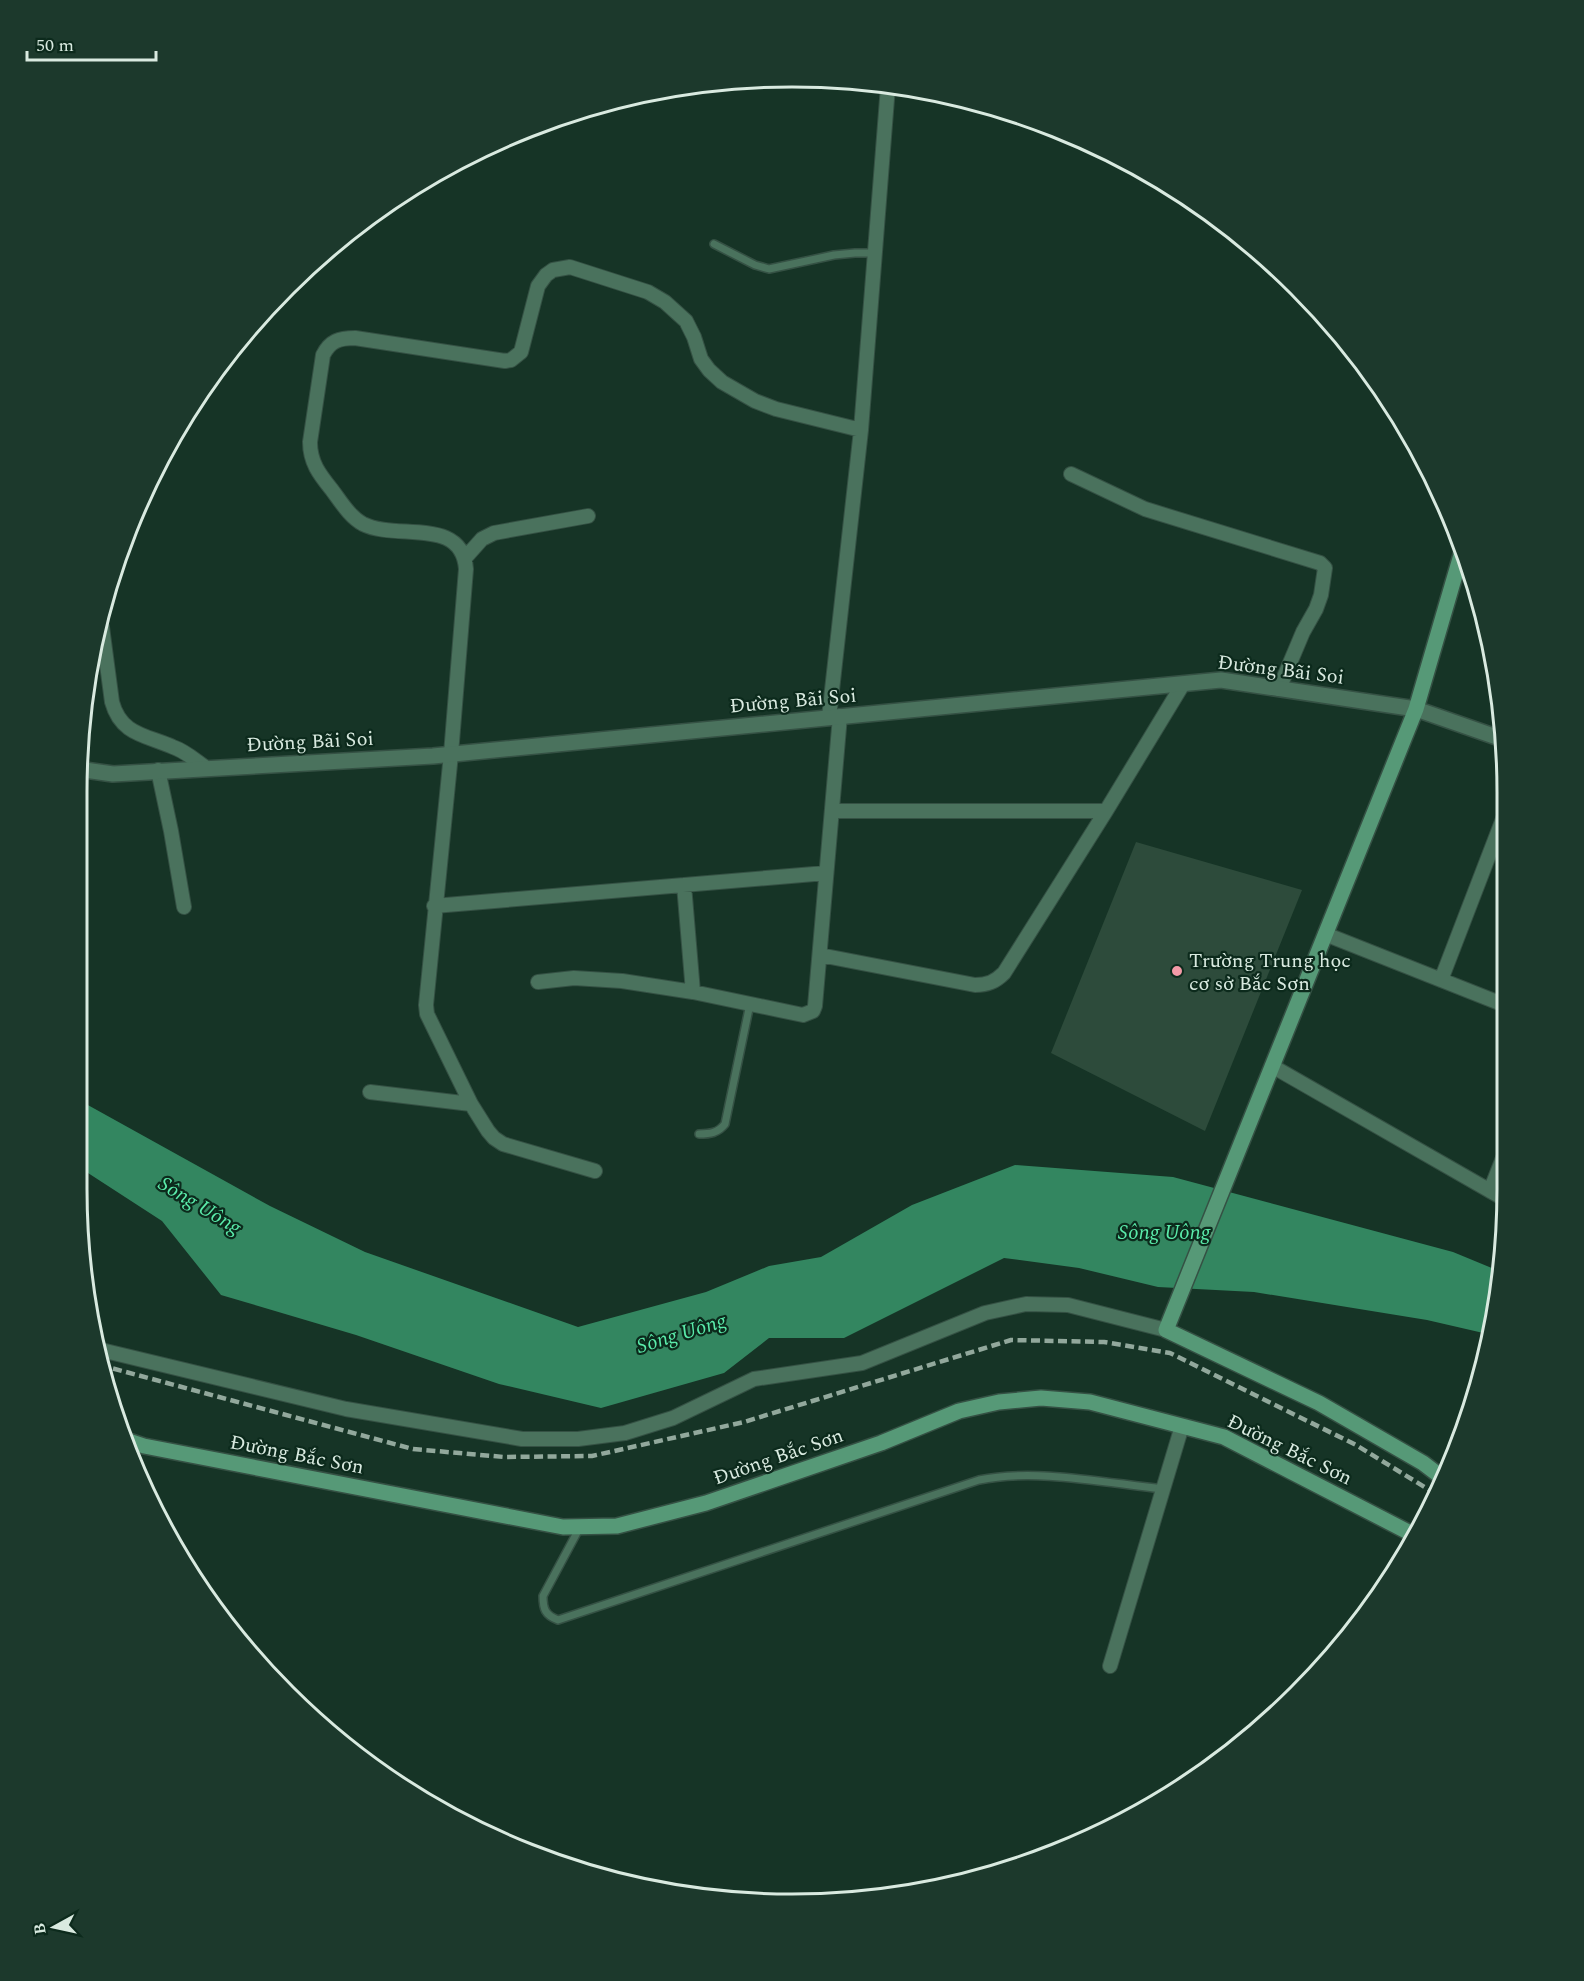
<svg xmlns="http://www.w3.org/2000/svg" width="1584" height="1981" viewBox="0 0 1584 1981" font-family="Spectral,serif">
	<style>
		.water { fill: #338660 }
		.building { fill: #2d4b3b }
		.lines { fill: none; stroke-linecap: round; stroke-linejoin: round }
		.service-casing { stroke: #355144; stroke-width: 10 }
		.minor-casing { stroke: #355144; stroke-width: 16 }
		.tertiary-casing { stroke: #355144; stroke-width: 18 }
		.secondary-casing { stroke: #355144; stroke-width: 18 }
		.service { stroke: #4a725d; stroke-width: 7 }
		.minor { stroke: #4a725d; stroke-width: 14 }
		.tertiary { stroke: #4a725d; stroke-width: 15 }
		.secondary { stroke: #569977; stroke-width: 15 }
		.rail { stroke: #92a89c; stroke-width: 4.5; stroke-dasharray: 9 4.5; stroke-linecap: butt }
		.poi-dot { fill: #f39aa7; stroke: #0c2a1c; stroke-width: 2 }
		.labels { text-anchor: middle; stroke-width: 4.5; stroke-linejoin: round; paint-order: stroke }
		.street-label { font-size: 20px; fill: #d9eae0; stroke: #0c2a1c }
		.poi-label { font-size: 20px; fill: #d9eae0; stroke: #0c2a1c; text-anchor: start }
		.water-label { font-size: 21px; font-style: italic; fill: #5aebaa; stroke: #0c2a1c }
		.rim { fill: none; stroke: #d9eae0; stroke-width: 3 }
	</style>
	<rect width="100%" height="100%" fill="#163426"/>
	<path class="water" d="M77,1099L270,1206L365,1252L578,1327L706,1292L769,1266L821,1257L912,1205L1015,1165L1173,1177L1453,1252L1499,1271L1494,1328L1492,1335L1427,1320L1254,1292L1158,1287L1079,1268L1004,1258L844,1338H769L724,1373L601,1408L499,1384L356,1335L221,1295L162,1221L88,1173L77,1169Z"/>
	<path class="building" d="M1136,842L1302,890L1205,1131L1051,1053Z"/>
	<g class="lines">
		<defs>
			<path id="service" d="M714,244L755,265L769,269L834,255L855,253H876
				M699,1134C710,1134 718,1133 725,1124L750,1004
				M580,1527L543,1596C543,1609 545,1615 558,1620L979,1480C1035,1468 1106,1483 1163,1489"/>
			<path id="minor" d="M1071,474L1145,509L1320,563L1325,568L1321,595L1316,609L1303,632L1279,689
				M465,558L482,539L494,533L588,516
				M102,627L112,702C121,735 146,735 173,747C185,751 195,760 205,767
				M829,717L861,430L888,86
				M158,770L171,831L184,907
				M832,811H1106
				M684,885L693,992
				M434,906L826,873
				M1325,934L1507,1006
				M820,955L975,985C987,985 995,982 1004,973L1106,811L1183,684
				M1441,980L1506,811
				M538,982L574,978L622,981L693,992L803,1015L813,1011L815,1006L840,716
				M1272,1066L1506,1200
				M370,1092L471,1104
				M595,1171L503,1144L494,1138L488,1131L471,1104L427,1014L426,1005L451,754L466,569C462,516 397,541 363,524C350,517 341,502 332,490C320,475 310,463 310,442L323,355C330,341 339,338 355,338L505,361L511,360L521,352L538,286L546,275L553,270L570,267L648,292L665,302L686,321L694,337L701,359L709,370L722,382L755,401L776,409L861,430
				M1490,1191L1507,1148
				M97,1349L346,1409L522,1439H578L625,1433L673,1418L754,1379L862,1363L985,1313L1026,1304L1068,1305L1166,1330
				M1110,1666L1182,1426"/>
			<path id="tertiary" d="M78,769L113,774L433,756L1221,680L1416,709L1505,740"/>
			<path id="secondary" d="M129,1441L144,1446L563,1527L617,1526L706,1503L881,1443L959,1411L999,1402L1041,1398L1090,1402L1224,1437L1414,1535
				M1444,1479L1423,1463L1319,1403L1166,1330L1416,709L1463,548"/>
		</defs>
		<use href="#service" class="service-casing"/>
		<use href="#minor" class="minor-casing"/>
		<use href="#tertiary" class="tertiary-casing"/>
		<use href="#secondary" class="secondary-casing"/>
		<use href="#service" class="service"/>
		<use href="#minor" class="minor"/>
		<use href="#tertiary" class="tertiary"/>
		<use href="#secondary" class="secondary"/>
		<path class="rail" d="M100,1365L413,1449L504,1457L592,1456L744,1422L1011,1340L1104,1342L1170,1353L1356,1445L1436,1494"/>
	</g>
	<circle class="poi-dot" cx="1177" cy="971" r="6"/>
	<g class="labels">
		<g class="street-label">
			<text transform="translate(1281 669) rotate(7)" y="7">Đường Bãi Soi</text>
			<text transform="translate(793 700) rotate(-5)" y="7">Đường Bãi Soi</text>
			<text transform="translate(310 741) rotate(-3)" y="7">Đường Bãi Soi</text>
			<text transform="translate(1290 1449) rotate(26)" y="7">Đường Bắc Sơn</text>
			<text transform="translate(297 1454) rotate(11)" y="7">Đường Bắc Sơn</text>
			<text transform="translate(778 1456) rotate(-19)" y="7">Đường Bắc Sơn</text>
		</g>
		<g class="poi-label">
			<text x="1189" y="967">Trường Trung học<tspan x="1189" dy="23">cơ sở Bắc Sơn</tspan></text>
		</g>
		<g class="water-label">
			<text transform="translate(200 1205) rotate(31)" y="7">Sông Uông</text>
			<text x="1164" y="1239">Sông Uông</text>
			<text transform="translate(681 1333) rotate(-17)" y="7">Sông Uông</text>
		</g>
	</g>
	<path d="M0 0H1584V1981H0ZM792 87H792A705 705 0 0 1 1497 792V1189A705 705 0 0 1 792 1894H792A705 705 0 0 1 87 1189V792A705 705 0 0 1 792 87Z" fill="#1c392c" fill-rule="evenodd"/>
	<path class="rim" d="M792 87H792A705 705 0 0 1 1497 792V1189A705 705 0 0 1 792 1894H792A705 705 0 0 1 87 1189V792A705 705 0 0 1 792 87Z"/>
	<g transform="translate(54 1927) rotate(262)" stroke="#0c2a1c" stroke-width="4.5" paint-order="stroke">
	<path d="M0-4.5L10 22L0 15L-10 22Z" fill="#d9eae0"/>
	<text y="-9" font-size="16" font-weight="bold" text-anchor="middle" fill="#d9eae0">B</text>
	</g>
	<path d="M27 51v9h129v-9" fill="none" stroke="#d9eae0" stroke-width="3"/>
	<text x="36" y="51" font-size="18" fill="#d9eae0" stroke="#0c2a1c" stroke-width="4.5" paint-order="stroke">50 m</text>
</svg>
